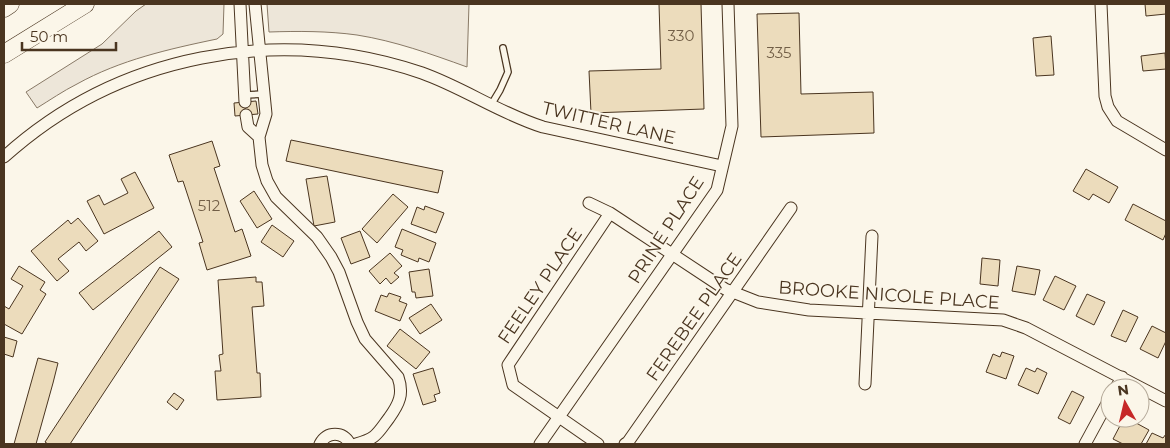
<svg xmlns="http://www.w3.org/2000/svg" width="1170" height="448" viewBox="0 0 1170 448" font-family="Montserrat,sans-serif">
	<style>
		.green { fill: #ede6d9; stroke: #887966 }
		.building { fill: #ecdcbc; stroke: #4a3520 }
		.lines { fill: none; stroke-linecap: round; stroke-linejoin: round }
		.lane-casing { stroke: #4a3520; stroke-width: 8 }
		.street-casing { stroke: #4a3520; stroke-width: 13 }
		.primary-casing { stroke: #4a3520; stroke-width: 19 }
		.lane { stroke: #fbf6e9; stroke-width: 5.5 }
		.street { stroke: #fbf6e9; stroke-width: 11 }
		.primary { stroke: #fbf6e9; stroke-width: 18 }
		.labels { text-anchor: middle; stroke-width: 4; stroke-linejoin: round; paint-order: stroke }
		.number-label { font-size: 15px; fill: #725f47 }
		.street-label { font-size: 18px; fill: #4a3520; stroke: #fbf6e9 }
	</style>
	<rect width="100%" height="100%" fill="#fbf6e9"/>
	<path class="green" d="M146,4H224L223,34L217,39C169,49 120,60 77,84C63,91 50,100 37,108L26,92L102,44L136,11Z
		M267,4H469L467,67C431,54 395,41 357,35C328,31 298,31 269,32Z"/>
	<path class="building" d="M659,4H701L704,109L591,113L589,71L661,69Z
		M1145,4H1166V14L1146,16Z
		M799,13L801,94L873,92L874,133L761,137L757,14Z
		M1051,36L1054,75L1036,76L1033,38Z
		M1165,53L1166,69L1143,71L1141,56Z
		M256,101L258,114L235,116L234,103Z
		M291,140L443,171L438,193L286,161Z
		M212,141L220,166L214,168L235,232L242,229L251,256L207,270L199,243L203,242L183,181L178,182L169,155Z
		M1086,169L1118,187L1109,203L1093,194L1089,200L1073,191Z
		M135,172L154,208L104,234L87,201L99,195L104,205L128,193L121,179Z
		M327,176L335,222L314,226L306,179Z
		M254,191L272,219L257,228L240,201Z
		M393,194L408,207L377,243L362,229Z
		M1133,204L1166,221V233L1163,240L1125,220Z
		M425,206L444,213L436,233L411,224L417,207L424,210Z
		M78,218L98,241L86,251L79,242L58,259L69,271L57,281L31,251L68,220L71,224Z
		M272,225L294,241L283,257L261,242Z
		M402,229L436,243L429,262L419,258L418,262L401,255L403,250L395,247Z
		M159,231L172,247L93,310L79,293Z
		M360,231L370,257L351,264L341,238Z
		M390,253L402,266L394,273L399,277L391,284L386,278L380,284L369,271Z
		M982,258L1000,260L998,286L980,284Z
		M19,266L45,282L40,290L46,294L22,334L4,324V306L9,309L23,286L11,279Z
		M1017,266L1040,270L1035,295L1012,291Z
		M160,267L179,279L70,444H48L45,442Z
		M429,269L433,296L416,298L415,292H412L409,272Z
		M1055,276L1076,286L1064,310L1043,300Z
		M256,277V282H262L264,306L252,307L257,373H260L261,397L217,400L215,371H221L219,355L223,354L218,280Z
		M389,293L401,297L399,301L407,304L400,321L375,311L381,295L387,297Z
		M1087,294L1105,302L1094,325L1076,316Z
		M431,304L442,320L420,334L409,318Z
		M1123,310L1138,317L1126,342L1111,336Z
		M1152,326L1166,333V341L1158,358L1140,349Z
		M400,329L430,352L416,369L387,346Z
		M4,337L17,341L13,357L4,354Z
		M1002,352L1014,356L1006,379L986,372L993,354L1000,357Z
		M38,358L58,363L53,383L36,444H14Z
		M433,368L440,393L434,395L436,401L423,405L413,374Z
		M1026,368L1035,372L1037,368L1047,373L1038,394L1018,385Z
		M1072,391L1084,397L1070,424L1058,418Z
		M174,393L184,400L177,410L167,402Z
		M1124,418H1127L1149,430L1141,444H1123L1113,439Z
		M1152,433L1163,438L1166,434V444H1146Z"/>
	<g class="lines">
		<defs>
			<path id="lane" d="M244,95L264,94
				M491,105L500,90L508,72L503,48"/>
			<path id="street" d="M240,4L245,102
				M255,4L266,114L259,137L262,165L267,181L276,197L317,237L331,257L339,272L357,322L365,339L398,377C404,394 399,404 389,418C377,434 377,438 356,444
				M1101,4L1105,96L1108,107L1117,121L1166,150
				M246,115L248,127L259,137
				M4,157C118,54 277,24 422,73C464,88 501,114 543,127L722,166
				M589,203L610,213L725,289L758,302L809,310L1003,320L1026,328L1166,401
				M865,384L872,236
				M1116,388L1122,377
				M320,444C327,431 343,431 350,444
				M540,444L717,190L732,126L728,4
				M598,444L513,385L508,365L610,213
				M625,444L628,442L791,208
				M1085,444L1110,398"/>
			<path id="primary" d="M4,8L10,4
				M4,54L85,4"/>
		</defs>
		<use href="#lane" class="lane-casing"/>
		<use href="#street" class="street-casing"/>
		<use href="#primary" class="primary-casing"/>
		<use href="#lane" class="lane"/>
		<use href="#street" class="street"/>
		<use href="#primary" class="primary"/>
	</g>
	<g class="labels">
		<g class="number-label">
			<text x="681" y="41">330</text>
			<text x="779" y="58">335</text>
			<text x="209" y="211">512</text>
		</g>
		<g class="street-label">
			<text transform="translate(609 123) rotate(13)" y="6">TWITTER LANE</text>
			<text transform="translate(666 230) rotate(-57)" y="6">PRINE PLACE</text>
			<text transform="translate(540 286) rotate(-56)" y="6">FEELEY PLACE</text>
			<text transform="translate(889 295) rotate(4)" y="6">BROOKE NICOLE PLACE</text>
			<text transform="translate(694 317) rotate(-55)" y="6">FEREBEE PLACE</text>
		</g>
	</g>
	<rect width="1170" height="448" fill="none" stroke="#4a3520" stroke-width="10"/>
	<g transform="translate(1125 403) rotate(352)"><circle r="24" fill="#fbf6e9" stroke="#b4a999"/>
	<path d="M0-4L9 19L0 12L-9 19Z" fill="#c62828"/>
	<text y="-8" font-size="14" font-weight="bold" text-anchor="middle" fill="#4a3520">N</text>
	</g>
	<path d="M22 42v8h94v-8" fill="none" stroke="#4a3520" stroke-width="2.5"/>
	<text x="30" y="42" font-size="15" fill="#4a3520" stroke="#fbf6e9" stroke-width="4" paint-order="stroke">50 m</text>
</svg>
